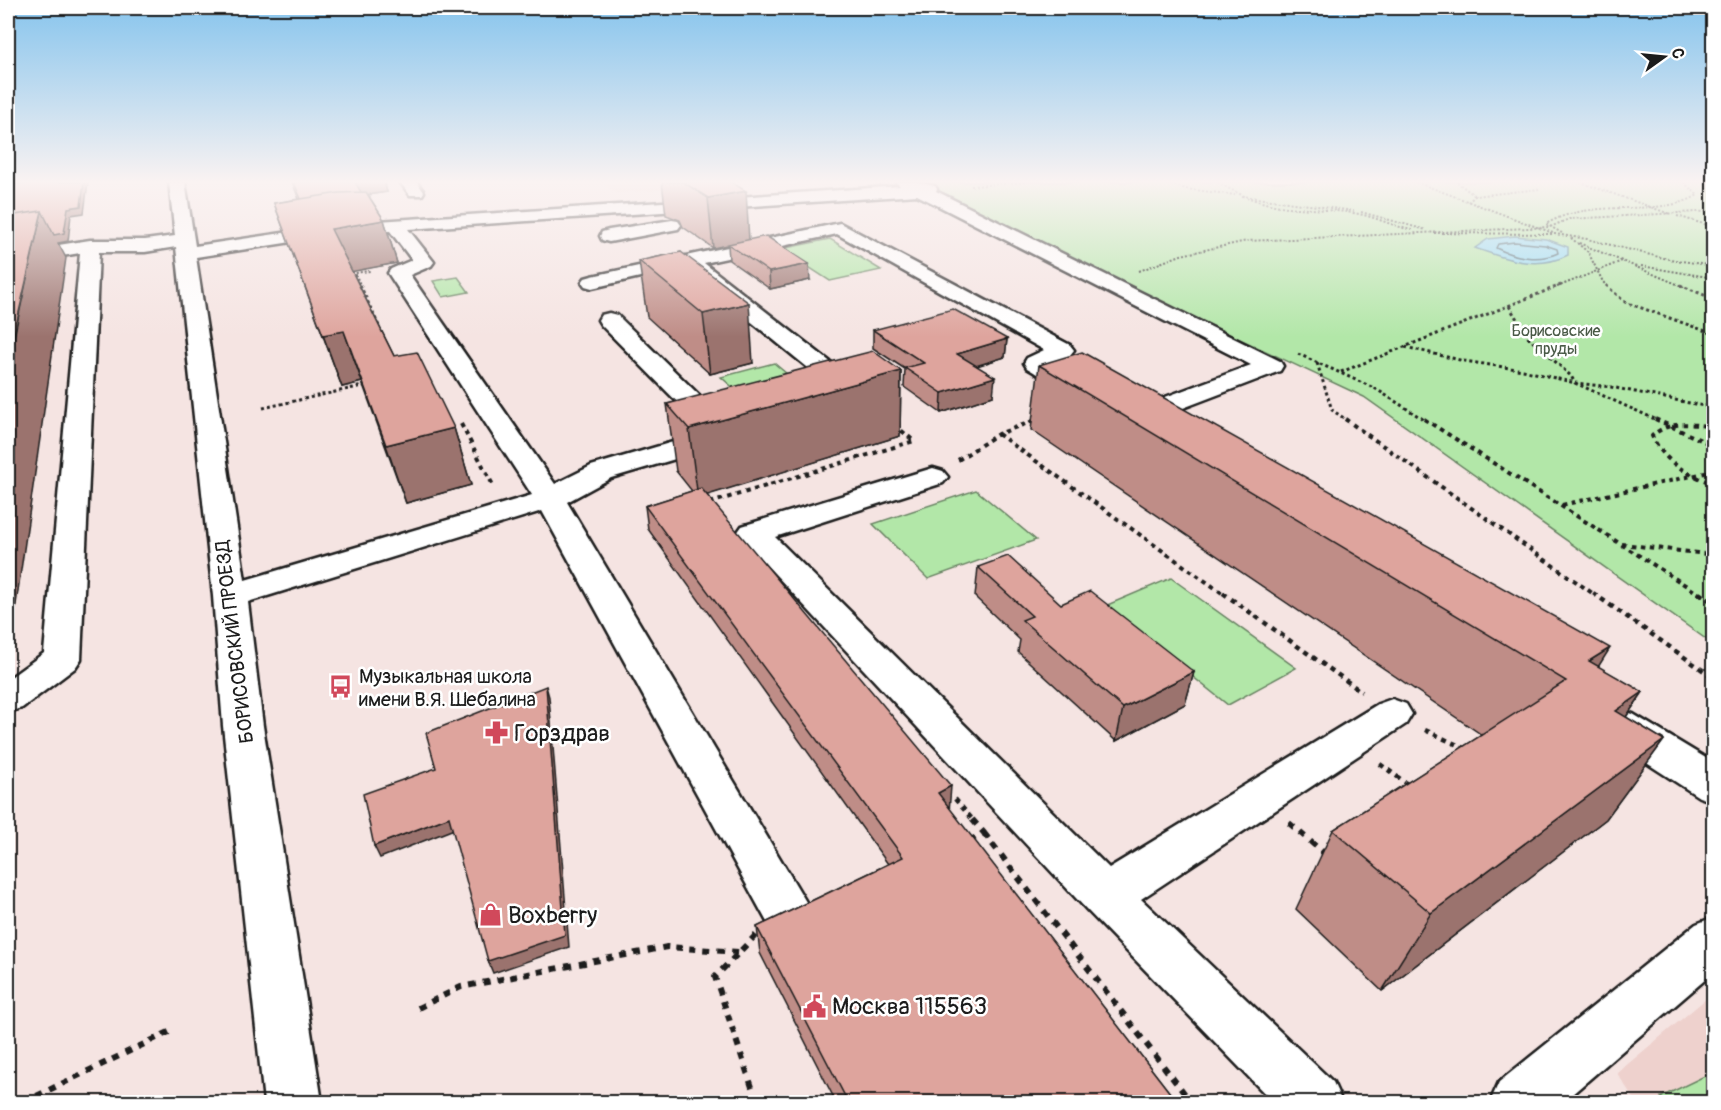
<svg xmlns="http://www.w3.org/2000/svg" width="1721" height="1110" viewBox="0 0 1721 1110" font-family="Pangolin,sans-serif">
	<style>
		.built { fill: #eed1cd }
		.green { fill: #b2e7a8; stroke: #678262; stroke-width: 1.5 }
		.water { fill: #93dcf5; stroke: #638f9e; stroke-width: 1.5 }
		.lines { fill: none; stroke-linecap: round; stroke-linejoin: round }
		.shore { stroke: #4c6973; stroke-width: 1.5 }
		.minor-casing { stroke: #1c1c1c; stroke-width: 5 }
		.path-far4 { stroke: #1c1c1c; stroke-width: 2; stroke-dasharray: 2 2; stroke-linecap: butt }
		.path-far3 { stroke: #1c1c1c; stroke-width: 3; stroke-dasharray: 3 3; stroke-linecap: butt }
		.path-far2 { stroke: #1c1c1c; stroke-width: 4; stroke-dasharray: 4.5 4.5; stroke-linecap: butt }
		.path-far1 { stroke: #1c1c1c; stroke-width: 4.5; stroke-dasharray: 5 5; stroke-linecap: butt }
		.path { stroke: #1c1c1c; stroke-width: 6; stroke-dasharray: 7 7; stroke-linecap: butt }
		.minor { fill: #fff; fill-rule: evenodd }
		.wall { fill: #bf8d87; stroke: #1c1c1c; stroke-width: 1.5 }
		.shaded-wall { fill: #9b736e; stroke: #1c1c1c; stroke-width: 1.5 }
		.building { fill: #dea49d; stroke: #1c1c1c; stroke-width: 1.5 }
		.labels { text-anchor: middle; stroke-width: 5; stroke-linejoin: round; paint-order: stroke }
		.far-park-label { font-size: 16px; fill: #495946; stroke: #fff }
		.street-label { font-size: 20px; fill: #1c1c1c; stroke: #fff }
		.poi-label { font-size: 20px; fill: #1c1c1c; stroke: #fff; text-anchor: start }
		.near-poi-label { font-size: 24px; fill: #1c1c1c; stroke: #fff; text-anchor: start }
	</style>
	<rect width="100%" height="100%" fill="#f5e4e2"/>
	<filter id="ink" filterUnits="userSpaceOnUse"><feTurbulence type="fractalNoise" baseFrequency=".0167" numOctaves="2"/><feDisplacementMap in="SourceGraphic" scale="12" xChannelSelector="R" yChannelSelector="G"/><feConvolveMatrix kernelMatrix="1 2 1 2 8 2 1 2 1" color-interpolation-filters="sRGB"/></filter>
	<g filter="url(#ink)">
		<path class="built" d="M601,182H771L616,193Z
			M1713,993V1102H1636L1617,1073Z"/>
		<path class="green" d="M904,182H1713V644L1364,397Z
			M830,239L881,270L830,281L781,249Z
			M458,277L469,292L443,297L433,281Z
			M774,363L800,385L746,399L721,377Z
			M976,490L1036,540L928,579L873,524Z
			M1171,578L1296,668L1228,705L1105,606Z
			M1713,1072V1102H1666L1661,1097Z"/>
		<path class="water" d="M1515,236L1546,239L1568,247V255C1536,271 1507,259 1475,248L1488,239Z"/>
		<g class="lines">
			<path class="shore" d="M1515,242L1545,245L1557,249L1558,253C1539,262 1514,257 1496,248L1498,244Z"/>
			<defs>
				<path id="minor" d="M169,182H185L195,246L330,226L336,227L339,231L336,235L330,236L196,257L245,580L532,495L388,273L391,269L412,260L390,231L372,230L369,226L372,222L378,221L900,186L896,182H917L935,186L937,189L936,191L1280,361L1283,366L1280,371L1149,421L1146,426C1135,428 1127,428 1121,418L1125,412L1251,365L917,195L408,229L434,262L431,266L410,275L555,484L591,466L707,432L601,325L598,320L601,315L609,313L617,315L735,430L726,444L611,478L567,502L809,907L801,922L784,929L767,922L542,511L248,602L263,726L322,1102H264L223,726L213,596L176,247L145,252H99L81,659L75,668L22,708L8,712V679L44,653L80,253L8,265V253L90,240H145L175,236Z
					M400,182H417L424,192L422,195H410Z
					M672,220L678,221L681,225L678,229L609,242L602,240L600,236L602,232L609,230Z
					M840,223L1070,345L1074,350L1070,355L1054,363L1087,381L1091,386L1087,391C1066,396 1045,378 1027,368L1024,363L1027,358L1044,350L837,234L704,263L851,378L855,383L842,400L833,403L824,400L820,395L828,384L684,267L592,288L585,286L582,282L585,278L592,276Z
					M933,468L943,471L948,477L943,483L775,537L1109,868L1378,704L1392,699L1406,704L1412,714L1406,724L1141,899L1333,1082L1342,1102H1273L1088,911L737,533L742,526Z
					M1619,710L1633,714L1714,763V802L1699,797L1605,736L1599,725L1605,714Z
					M1714,917V972L1563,1102H1490L1499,1082L1696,924Z"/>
			</defs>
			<use href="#minor" class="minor-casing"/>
			<path class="path-far4" d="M1159,182L1187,189L1235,195
				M1218,182C1269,214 1298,205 1353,213C1374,216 1392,226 1412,230
				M1416,182L1553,233
				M1457,182L1475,196
				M1580,182L1670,214
				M971,186L1027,182
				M1242,196L1354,211
				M1468,202L1475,196L1539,189
				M1361,212L1426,230
				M1677,216L1714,227
				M1434,233L1555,234L1587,239L1663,258L1714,266
				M1562,233L1546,224C1596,195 1656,220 1698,195L1683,182
				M1571,238L1588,252L1603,282L1608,287
				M1579,243L1684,287
				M1641,266L1714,278
				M1139,271L1181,255L1247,241L1550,227L1569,219L1714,211
				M361,287L355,273L370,271
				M1557,287L1622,261"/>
			<path class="path-far3" d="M360,285L379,326
				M1606,285L1625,302L1714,334
				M1680,285L1714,299
				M1509,306L1528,337L1571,376L1575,383L1611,387L1714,408
				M1405,347L1464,361L1523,370L1575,383L1659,421
				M1298,354L1376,389L1426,421
				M1317,363L1332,410L1348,421
				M1341,372L1561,285
				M263,408L367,385
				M1034,421L1036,420"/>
			<path class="path-far2" d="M1345,419L1595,595
				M1424,419L1701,595
				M1655,419L1714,446
				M461,424L494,487
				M1714,427C1693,424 1669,420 1652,436C1665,463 1687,474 1714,484
				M998,434L1225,595
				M958,460L998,434L1036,420
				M710,503L914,441L897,427
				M1562,505L1714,471
				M1622,544L1714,555"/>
			<path class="path-far1" d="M1223,593L1362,692
				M1593,593L1714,678
				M1699,593L1714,603
				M1425,730L1464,748
				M1380,764L1410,786
				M955,799L973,820"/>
			<path class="path" d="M1289,823L1327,856
				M984,833L1191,1102
				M969,841L984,833L971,818
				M756,935L715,977L757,1102
				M418,1008L461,987L667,947L739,952
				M24,1102L169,1032"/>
			<use href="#minor" class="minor"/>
		</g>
		<path class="wall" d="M292,182H384L387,192L368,195L384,220L397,263L352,271L394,356L454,428L471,485L406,503L362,382L342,387L274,203L299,199Z
			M662,182H731L749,240L810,280L770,289L729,260L728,245L713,248L683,227L680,220L666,215Z
			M681,252L753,363L710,374L647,317L639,261Z
			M873,330L1007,339L1005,357L977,366L993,396L941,413L904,387L905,369L873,348Z
			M1039,365L1598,667L1643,692L1626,717L1664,740L1606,819L1382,991L1296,909L1333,830L1482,735L1031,430Z
			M901,371L900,436L706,495L1177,1102H836L760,953L757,927L888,864L648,529L645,506L692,491L676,471L667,404Z
			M978,567L1061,604L1194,672L1185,704L1116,741L1018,652L1020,640L975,597Z"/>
		<path class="shaded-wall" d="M84,182H88L84,213L71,215L68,241L58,243L66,258L9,653H8V364L42,211L68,208Z
			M352,182H384L387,192L357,196Z
			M746,191L749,240L713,248L708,198Z
			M384,220L397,263L345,273L331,229Z
			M809,264L810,280L770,289L769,272Z
			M749,303L753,363L710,374L703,314Z
			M344,331L362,382L342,387L323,335Z
			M1007,339L1005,357L956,372L957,354Z
			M901,371L900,436L698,498L689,429Z
			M995,377L993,396L941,413L942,393Z
			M454,428L471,485L406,503L386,445Z
			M1610,648L1561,726L1589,661Z
			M1194,672L1185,704L1116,741L1123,708Z
			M546,686L549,697L569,947L493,973L488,961Z
			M1643,692L1589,771L1616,711Z
			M1664,740L1606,819L1382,991L1431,913Z
			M951,786L949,812L938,793Z
			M449,817L454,829L380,858L374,846Z"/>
		<path class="building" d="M34,182H84L81,206L68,208L64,233L54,235L42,211L8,216V188L9,185Z
			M294,182H355L361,192L339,193L301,199Z
			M683,182H731L746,191L708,198Z
			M366,192L384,220L331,229L394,356L417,352L454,428L386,445L344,331L323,335L274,203L339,193Z
			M42,211L15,330L8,364V216Z
			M766,236L809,264L769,272L728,244Z
			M681,252L749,303L703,314L639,261Z
			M953,309L1007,339L957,354L995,377L942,393L905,368L924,363L873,330Z
			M873,351L901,371L689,429L667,404Z
			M1082,352L1610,648L1589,661L1643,692L1616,711L1664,740L1431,913L1333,830L1566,681L1039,365Z
			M701,488L951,786L938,793L1177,1102H848L757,927L903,857L645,506Z
			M1008,556L1061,604L1090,591L1194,672L1123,708L1022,620L1032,616L978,567Z
			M546,686L565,935L488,961L449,817L374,846L363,794L436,768L426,733Z"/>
	</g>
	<linearGradient id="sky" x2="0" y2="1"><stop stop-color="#86c4ed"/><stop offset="0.54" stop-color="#faf3f2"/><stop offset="1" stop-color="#faf3f2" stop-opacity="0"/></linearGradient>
	<rect width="1721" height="337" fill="url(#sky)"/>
	<defs>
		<symbol id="bus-bare" viewBox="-9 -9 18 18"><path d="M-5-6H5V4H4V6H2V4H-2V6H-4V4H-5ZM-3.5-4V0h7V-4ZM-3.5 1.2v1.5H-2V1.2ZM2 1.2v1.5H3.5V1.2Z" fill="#d1495b" stroke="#fff" stroke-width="2.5" paint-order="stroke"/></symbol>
		<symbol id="pharmacy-bare" viewBox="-9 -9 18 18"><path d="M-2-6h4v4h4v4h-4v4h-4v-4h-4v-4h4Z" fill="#d1495b" stroke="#fff" stroke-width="2.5" paint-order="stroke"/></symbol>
		<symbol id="shop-bare" viewBox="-9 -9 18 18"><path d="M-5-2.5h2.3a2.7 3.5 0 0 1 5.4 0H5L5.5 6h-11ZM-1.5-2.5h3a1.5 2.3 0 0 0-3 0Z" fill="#d1495b" stroke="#fff" stroke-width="2.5" paint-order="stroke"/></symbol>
		<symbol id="civic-bare" viewBox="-9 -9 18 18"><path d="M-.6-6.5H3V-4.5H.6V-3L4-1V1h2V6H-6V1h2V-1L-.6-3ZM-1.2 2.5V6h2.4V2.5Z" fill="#d1495b" stroke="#fff" stroke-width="2.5" paint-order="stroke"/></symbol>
	</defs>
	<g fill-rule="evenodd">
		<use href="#bus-bare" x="324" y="670" width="33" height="33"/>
		<use href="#pharmacy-bare" x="480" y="716" width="33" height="33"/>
		<use href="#shop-bare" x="474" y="898" width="33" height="33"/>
		<use href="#civic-bare" x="798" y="990" width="33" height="33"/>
	</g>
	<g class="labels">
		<g class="far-park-label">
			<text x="1556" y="336">Борисовские<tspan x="1556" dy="18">пруды</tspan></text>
		</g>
		<g class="street-label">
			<text transform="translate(234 642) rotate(-97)" y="7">БОРИСОВСКИЙ ПРОЕЗД</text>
		</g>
		<g class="poi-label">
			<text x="359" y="683">Музыкальная школа<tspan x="359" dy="23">имени В.Я. Шебалина</tspan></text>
		</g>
		<g class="near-poi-label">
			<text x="514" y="741">Горздрав</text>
			<text x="508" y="923">Boxberry</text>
			<text x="832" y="1014">Москва 115563</text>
		</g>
	</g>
	<rect width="1721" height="1110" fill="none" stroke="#fff" stroke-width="30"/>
	<rect x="15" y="15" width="1691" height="1080" fill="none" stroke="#1c1c1c" stroke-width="2" filter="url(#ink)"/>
	<g transform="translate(1664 57) rotate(75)" stroke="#ffffff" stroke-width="4.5" paint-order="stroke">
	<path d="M0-4.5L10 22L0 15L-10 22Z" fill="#1c1c1c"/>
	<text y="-9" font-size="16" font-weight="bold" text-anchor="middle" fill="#1c1c1c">С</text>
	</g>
</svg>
